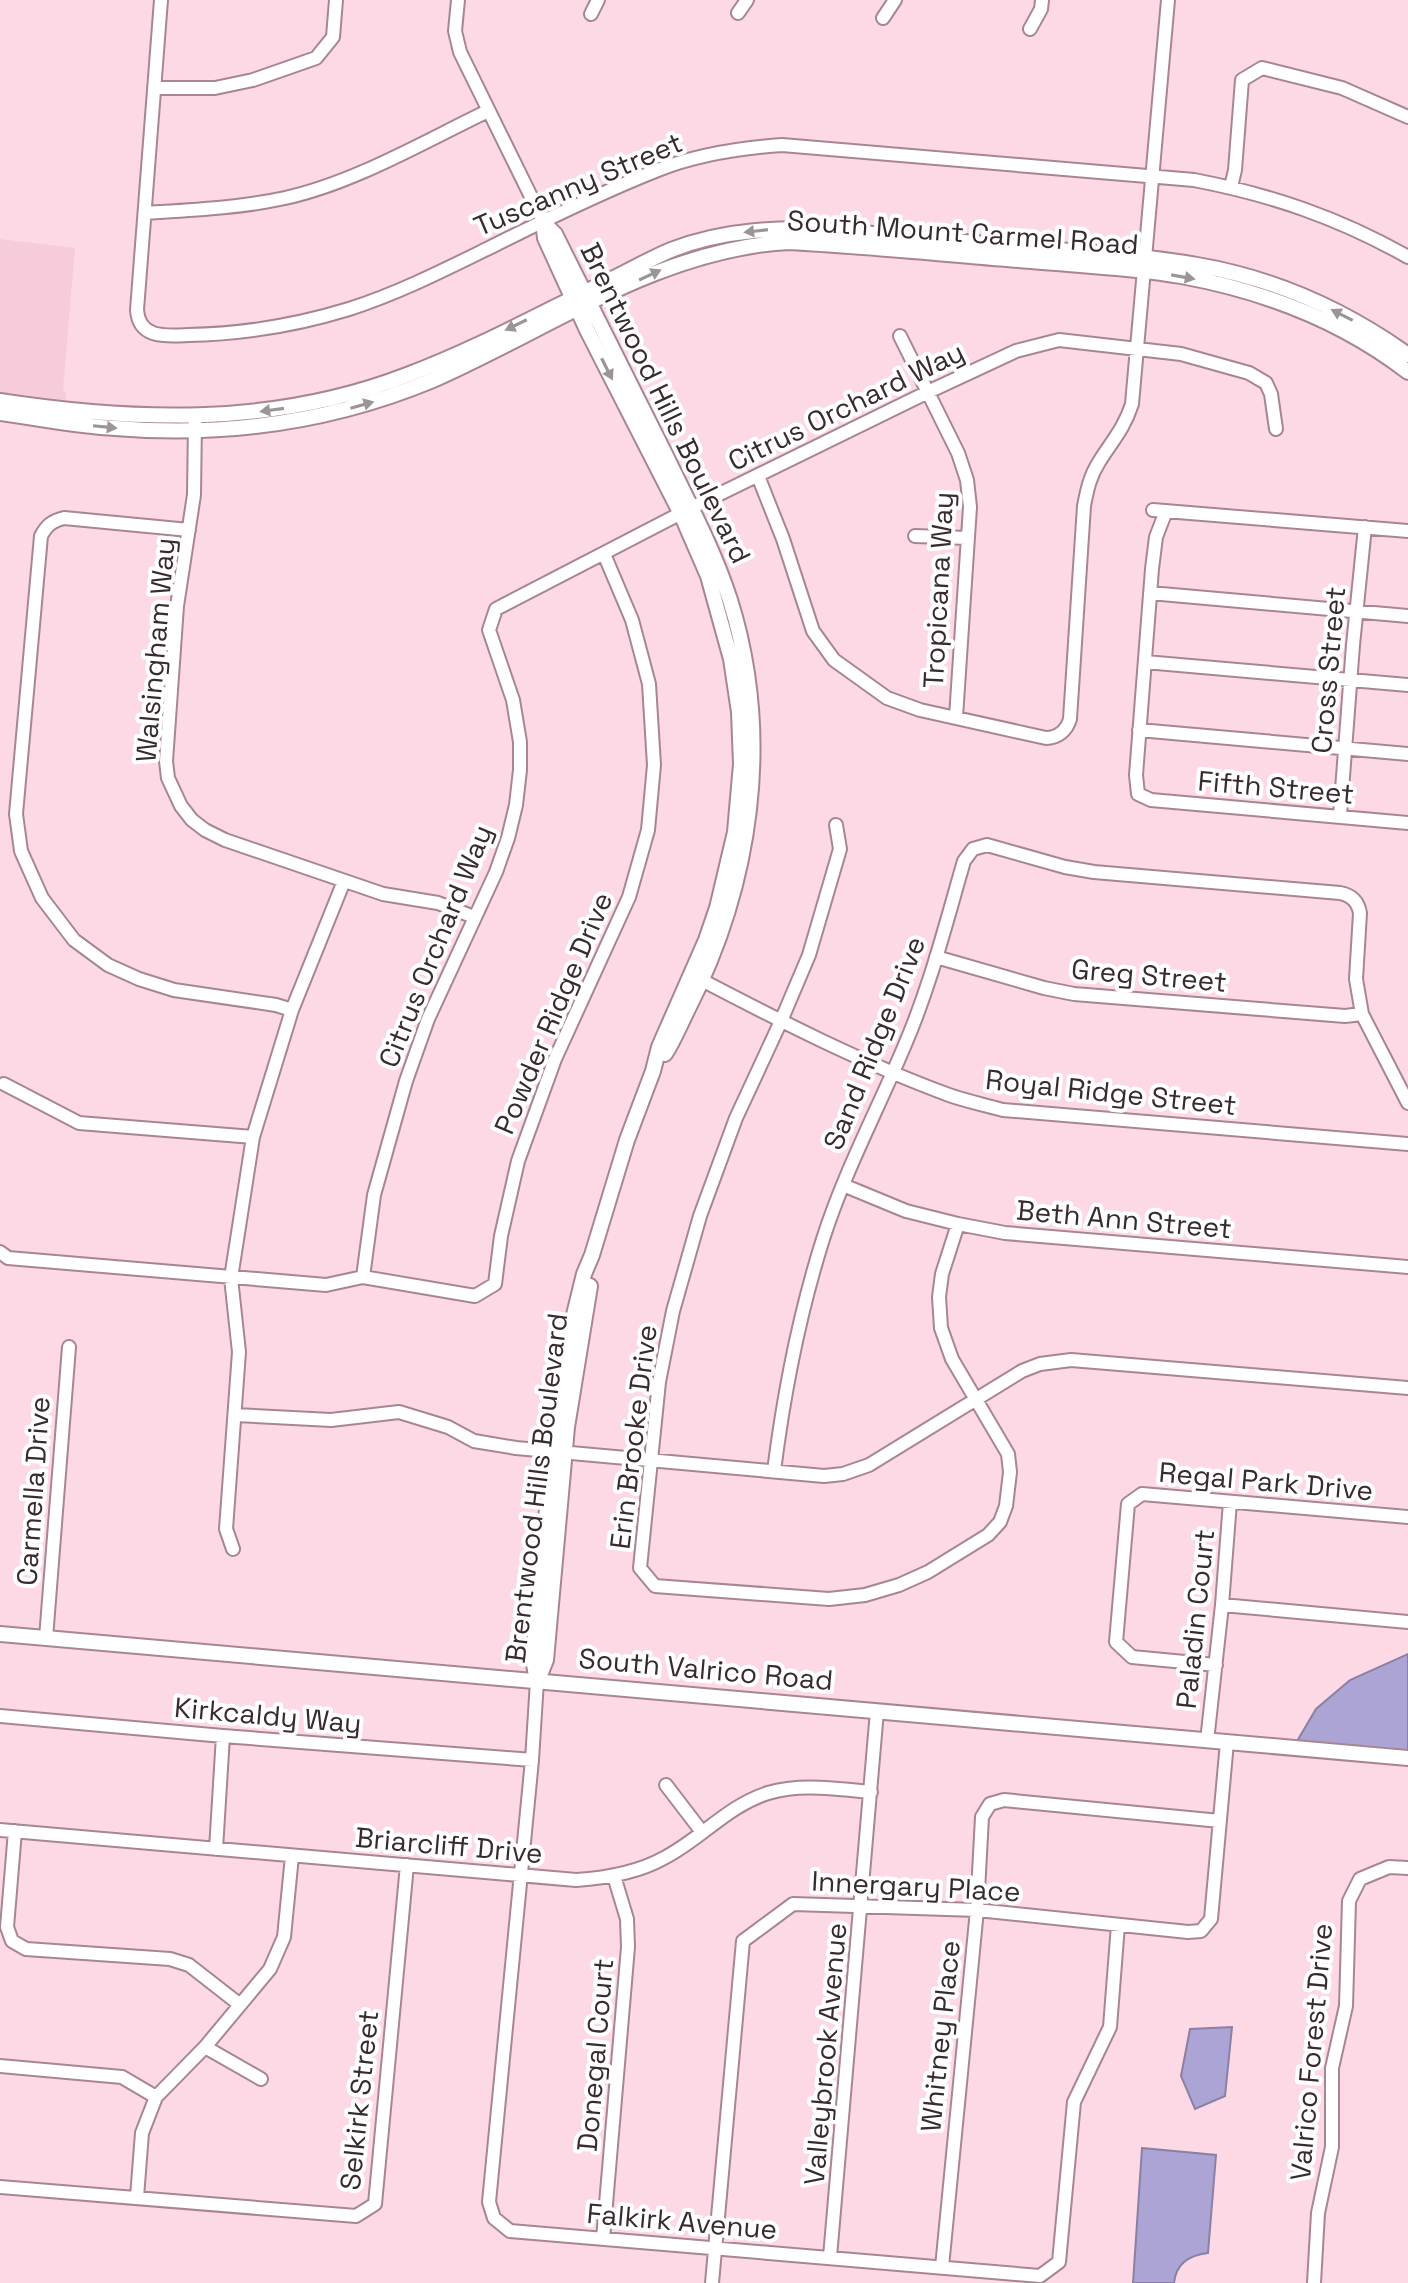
<svg xmlns="http://www.w3.org/2000/svg" width="1408" height="2283" viewBox="0 0 1408 2283" font-family="'Space Grotesk',sans-serif">
	<style>
		.built { fill: #f6cbda }
		.water { fill: #aca4d5; stroke: #8980a3; stroke-width: 2 }
		.lines { fill: none; stroke-linecap: round; stroke-linejoin: round }
		.minor-casing { stroke: #a78692; stroke-width: 16 }
		.tertiary-casing { stroke: #a78692; stroke-width: 18 }
		.minor { stroke: #fff; stroke-width: 12 }
		.tertiary { stroke: #fff; stroke-width: 14 }
		.oneway { fill: #9c9597 }
		.labels { text-anchor: middle; stroke-width: 8; stroke-linejoin: round; paint-order: stroke }
		.street-label { font-size: 28px; fill: #382b2f; stroke: #fff }
	</style>
	<rect width="100%" height="100%" fill="#fdd9e6"/>
	<path class="built" d="M0,239L75,248L63,389L66,394V400L0,392Z"/>
	<path class="water" d="M1408,1654V1753L1296,1743L1316,1709L1350,1680Z
		M1232,2027L1225,2096L1195,2109L1181,2076L1190,2029Z
		M1142,2148L1216,2155L1208,2253C1190,2255 1176,2263 1174,2283H1133Z"/>
	<g class="lines">
		<defs>
			<path id="minor" d="M161,0L137,310C139,339 166,336 188,335C243,334 297,325 349,309C399,293 446,269 493,246C547,219 602,192 658,170C698,154 740,148 782,145L1194,180C1272,195 1339,218 1408,257
				M458,0L455,31L460,52L543,221
				M738,13L747,0
				M591,14L598,0
				M883,18L895,0
				M1030,29L1041,9L1042,0
				M154,88H215L253,80L316,58L333,37L336,0
				M1231,187L1235,170L1242,80L1262,68L1342,88L1408,117
				M145,213C192,210 239,208 285,198C354,183 425,141 488,111
				M900,336L958,453L967,480L970,507L956,717
				M195,421L194,495L177,606L166,761L168,778L181,806L192,820L205,830L225,840L383,894L438,903L474,917
				M758,476L783,539L813,631L834,660L887,698L920,710L1046,738C1058,738 1067,730 1070,719L1084,506C1087,490 1090,476 1099,462C1112,441 1124,429 1132,404L1168,0
				M1153,510L1408,531
				M1166,511L1156,537L1152,569L1136,775L1138,794L1151,800L1408,823
				M189,530L64,518C52,521 47,525 41,536L16,814L21,851L42,898L74,940L108,965L139,979L174,990L276,1005L292,1010
				M915,536L967,538
				M1150,593L1408,616
				M1145,662L1408,685
				M1139,730L1408,754
				M1340,816L1353,645L1365,527
				M836,825L840,849L809,955L781,1021L736,1118L700,1216L673,1311L659,1382L640,1568L655,1586L829,1599L865,1595L899,1585L928,1572L988,1535L1000,1522L1006,1506L1010,1472L1008,1454L952,1359L941,1328L939,1297L942,1274L958,1224
				M936,957L1044,988L1074,994L1345,1016L1362,1014
				M694,976C776,1019 862,1063 949,1095C966,1101 985,1105 1003,1110L1408,1144
				M4,1084L79,1123L253,1137
				M843,1185L906,1211L958,1224L1005,1233L1408,1267
				M0,1252L8,1258L326,1285L363,1277L475,1296L495,1284L501,1236L518,1161L555,1059L629,897L648,830L654,765L649,684L632,620L604,554
				M363,1277L374,1195L406,1081L428,1019L496,872L508,838L516,805L520,770V742L513,700L489,630L496,609L691,508L928,392L1016,351L1059,340L1181,354L1249,373L1266,383L1271,394L1276,429
				M235,1415L331,1420L399,1412L448,1427L474,1441L516,1448L824,1476L843,1474L869,1465L1022,1371L1040,1364L1071,1360L1408,1388
				M774,1471C784,1392 799,1315 823,1239C844,1173 877,1111 904,1047C930,987 946,923 964,861L973,849L987,845L1065,867L1094,872L1340,893C1351,895 1358,901 1360,913L1356,979L1362,1014L1408,1103
				M233,1549L226,1529L239,1352L231,1278L253,1137L292,1010L344,881
				M1222,1605L1408,1622
				M46,1638L69,1347
				M1216,1665L1132,1657L1116,1642L1128,1504L1142,1494L1408,1517
				M537,1681L532,1760L489,2202L494,2218L510,2231L1040,2276L1059,2262L1074,2102L1110,2027L1118,1925
				M0,1716L223,1736L532,1760
				M1207,1741L1222,1605L1230,1502
				M666,1785L702,1832
				M0,1830L576,1880C607,1878 637,1873 664,1858C701,1839 727,1806 768,1793C801,1783 837,1789 871,1792
				M15,1831L7,1927L12,1941L26,1949L170,1959L189,1965L239,2004
				M216,1849L223,1736
				M205,2047L261,2079
				M0,2066L122,2077L156,2097
				M0,2187L356,2216L375,2204L407,1865
				M137,2197L142,2133L156,2097L205,2047L270,1969L284,1937L292,1856
				M603,2239L628,1947L627,1919L614,1876
				M830,2257L877,1711
				M942,2267L977,1910L982,1817L990,1804L1004,1800L1220,1821
				M712,2283L743,1941L793,1904L977,1910L1188,1932L1201,1931L1211,1919L1227,1742
				M1314,2283L1318,2213L1332,2147V2068L1346,2006L1349,1901L1360,1879L1389,1867L1408,1868"/>
			<path id="tertiary" d="M543,222L555,234C592,308 629,382 666,456C689,504 714,550 730,600C773,737 752,884 687,1011C680,1025 674,1040 665,1054
				M0,401C137,422 275,426 407,375C479,348 547,310 616,277C634,268 652,258 671,250C724,229 782,227 838,231C907,237 976,243 1045,249C1096,253 1147,256 1197,265C1273,278 1345,310 1408,355
				M0,413C38,418 77,426 115,428C224,437 332,422 433,380C549,329 659,249 789,242C866,246 942,254 1019,260C1073,265 1128,267 1181,276C1263,291 1342,321 1408,372
				M0,1634L1408,1758
				M538,1680L546,1660L567,1427L590,1286
				M537,1681L533,1659L554,1433L561,1381L573,1319L584,1274L592,1255L627,1140L653,1071L659,1047L706,940L717,908L735,832L741,764L739,712L731,659L708,576L681,514L587,330L545,238L543,221"/>
		</defs>
		<use href="#minor" class="minor-casing"/>
		<use href="#tertiary" class="tertiary-casing"/>
		<use href="#minor" class="minor"/>
		<use href="#tertiary" class="tertiary"/>
	</g>
	<defs><path id="oneway-solid" d="M-6-.8H1V-3.2L6.5 0L1 3.2V.8H-6Z" transform="scale(2)"/></defs>
	<g class="oneway">
		<use href="#oneway-solid" transform="translate(756 231) rotate(173)"/>
		<use href="#oneway-solid" transform="translate(650 275) rotate(-25)"/>
		<use href="#oneway-solid" transform="translate(1183 277) rotate(10)"/>
		<use href="#oneway-solid" transform="translate(1342 315) rotate(-153)"/>
		<use href="#oneway-solid" transform="translate(516 325) rotate(154)"/>
		<use href="#oneway-solid" transform="translate(607 369) rotate(63)"/>
		<use href="#oneway-solid" transform="translate(362 405) rotate(-16)"/>
		<use href="#oneway-solid" transform="translate(272 410) rotate(172)"/>
		<use href="#oneway-solid" transform="translate(105 427) rotate(6)"/>
	</g>
	<g class="labels">
		<g class="street-label">
			<text transform="translate(578 184) rotate(-23)" y="10">Tuscanny Street</text>
			<text transform="translate(963 232) rotate(4)" y="10">South Mount Carmel Road</text>
			<text transform="translate(666 403) rotate(64)" y="10">Brentwood Hills Boulevard</text>
			<text transform="translate(846 406) rotate(-26)" y="10">Citrus Orchard Way</text>
			<text transform="translate(938 590) rotate(-87)" y="10">Tropicana Way</text>
			<text transform="translate(155 650) rotate(-85)" y="10">Walsingham Way</text>
			<text transform="translate(1328 670) rotate(-85)" y="10">Cross Street</text>
			<text transform="translate(1276 787) rotate(5)" y="10">Fifth Street</text>
			<text transform="translate(435 946) rotate(-68)" y="10">Citrus Orchard Way</text>
			<text transform="translate(1149 975) rotate(5)" y="10">Greg Street</text>
			<text transform="translate(553 1013) rotate(-67)" y="10">Powder Ridge Drive</text>
			<text transform="translate(874 1043) rotate(-68)" y="10">Sand Ridge Drive</text>
			<text transform="translate(1111 1092) rotate(6)" y="10">Royal Ridge Street</text>
			<text transform="translate(1124 1219) rotate(5)" y="10">Beth Ann Street</text>
			<text transform="translate(633 1437) rotate(-83)" y="10">Erin Brooke Drive</text>
			<text transform="translate(1266 1481) rotate(5)" y="10">Regal Park Drive</text>
			<text transform="translate(536 1488) rotate(-83)" y="10">Brentwood Hills Boulevard</text>
			<text transform="translate(33 1491) rotate(-86)" y="10">Carmella Drive</text>
			<text transform="translate(1195 1619) rotate(-84)" y="10">Paladin Court</text>
			<text transform="translate(706 1669) rotate(5)" y="10">South Valrico Road</text>
			<text transform="translate(268 1715) rotate(5)" y="10">Kirkcaldy Way</text>
			<text transform="translate(449 1845) rotate(5)" y="10">Briarcliff Drive</text>
			<text transform="translate(916 1886) rotate(3)" y="10">Innergary Place</text>
			<text transform="translate(940 2036) rotate(-84)" y="10">Whitney Place</text>
			<text transform="translate(1311 2052) rotate(-85)" y="10">Valrico Forest Drive</text>
			<text transform="translate(825 2054) rotate(-85)" y="10">Valleybrook Avenue</text>
			<text transform="translate(595 2055) rotate(-85)" y="10">Donegal Court</text>
			<text transform="translate(359 2100) rotate(-84)" y="10">Selkirk Street</text>
			<text transform="translate(682 2221) rotate(5)" y="10">Falkirk Avenue</text>
		</g>
	</g>
</svg>
